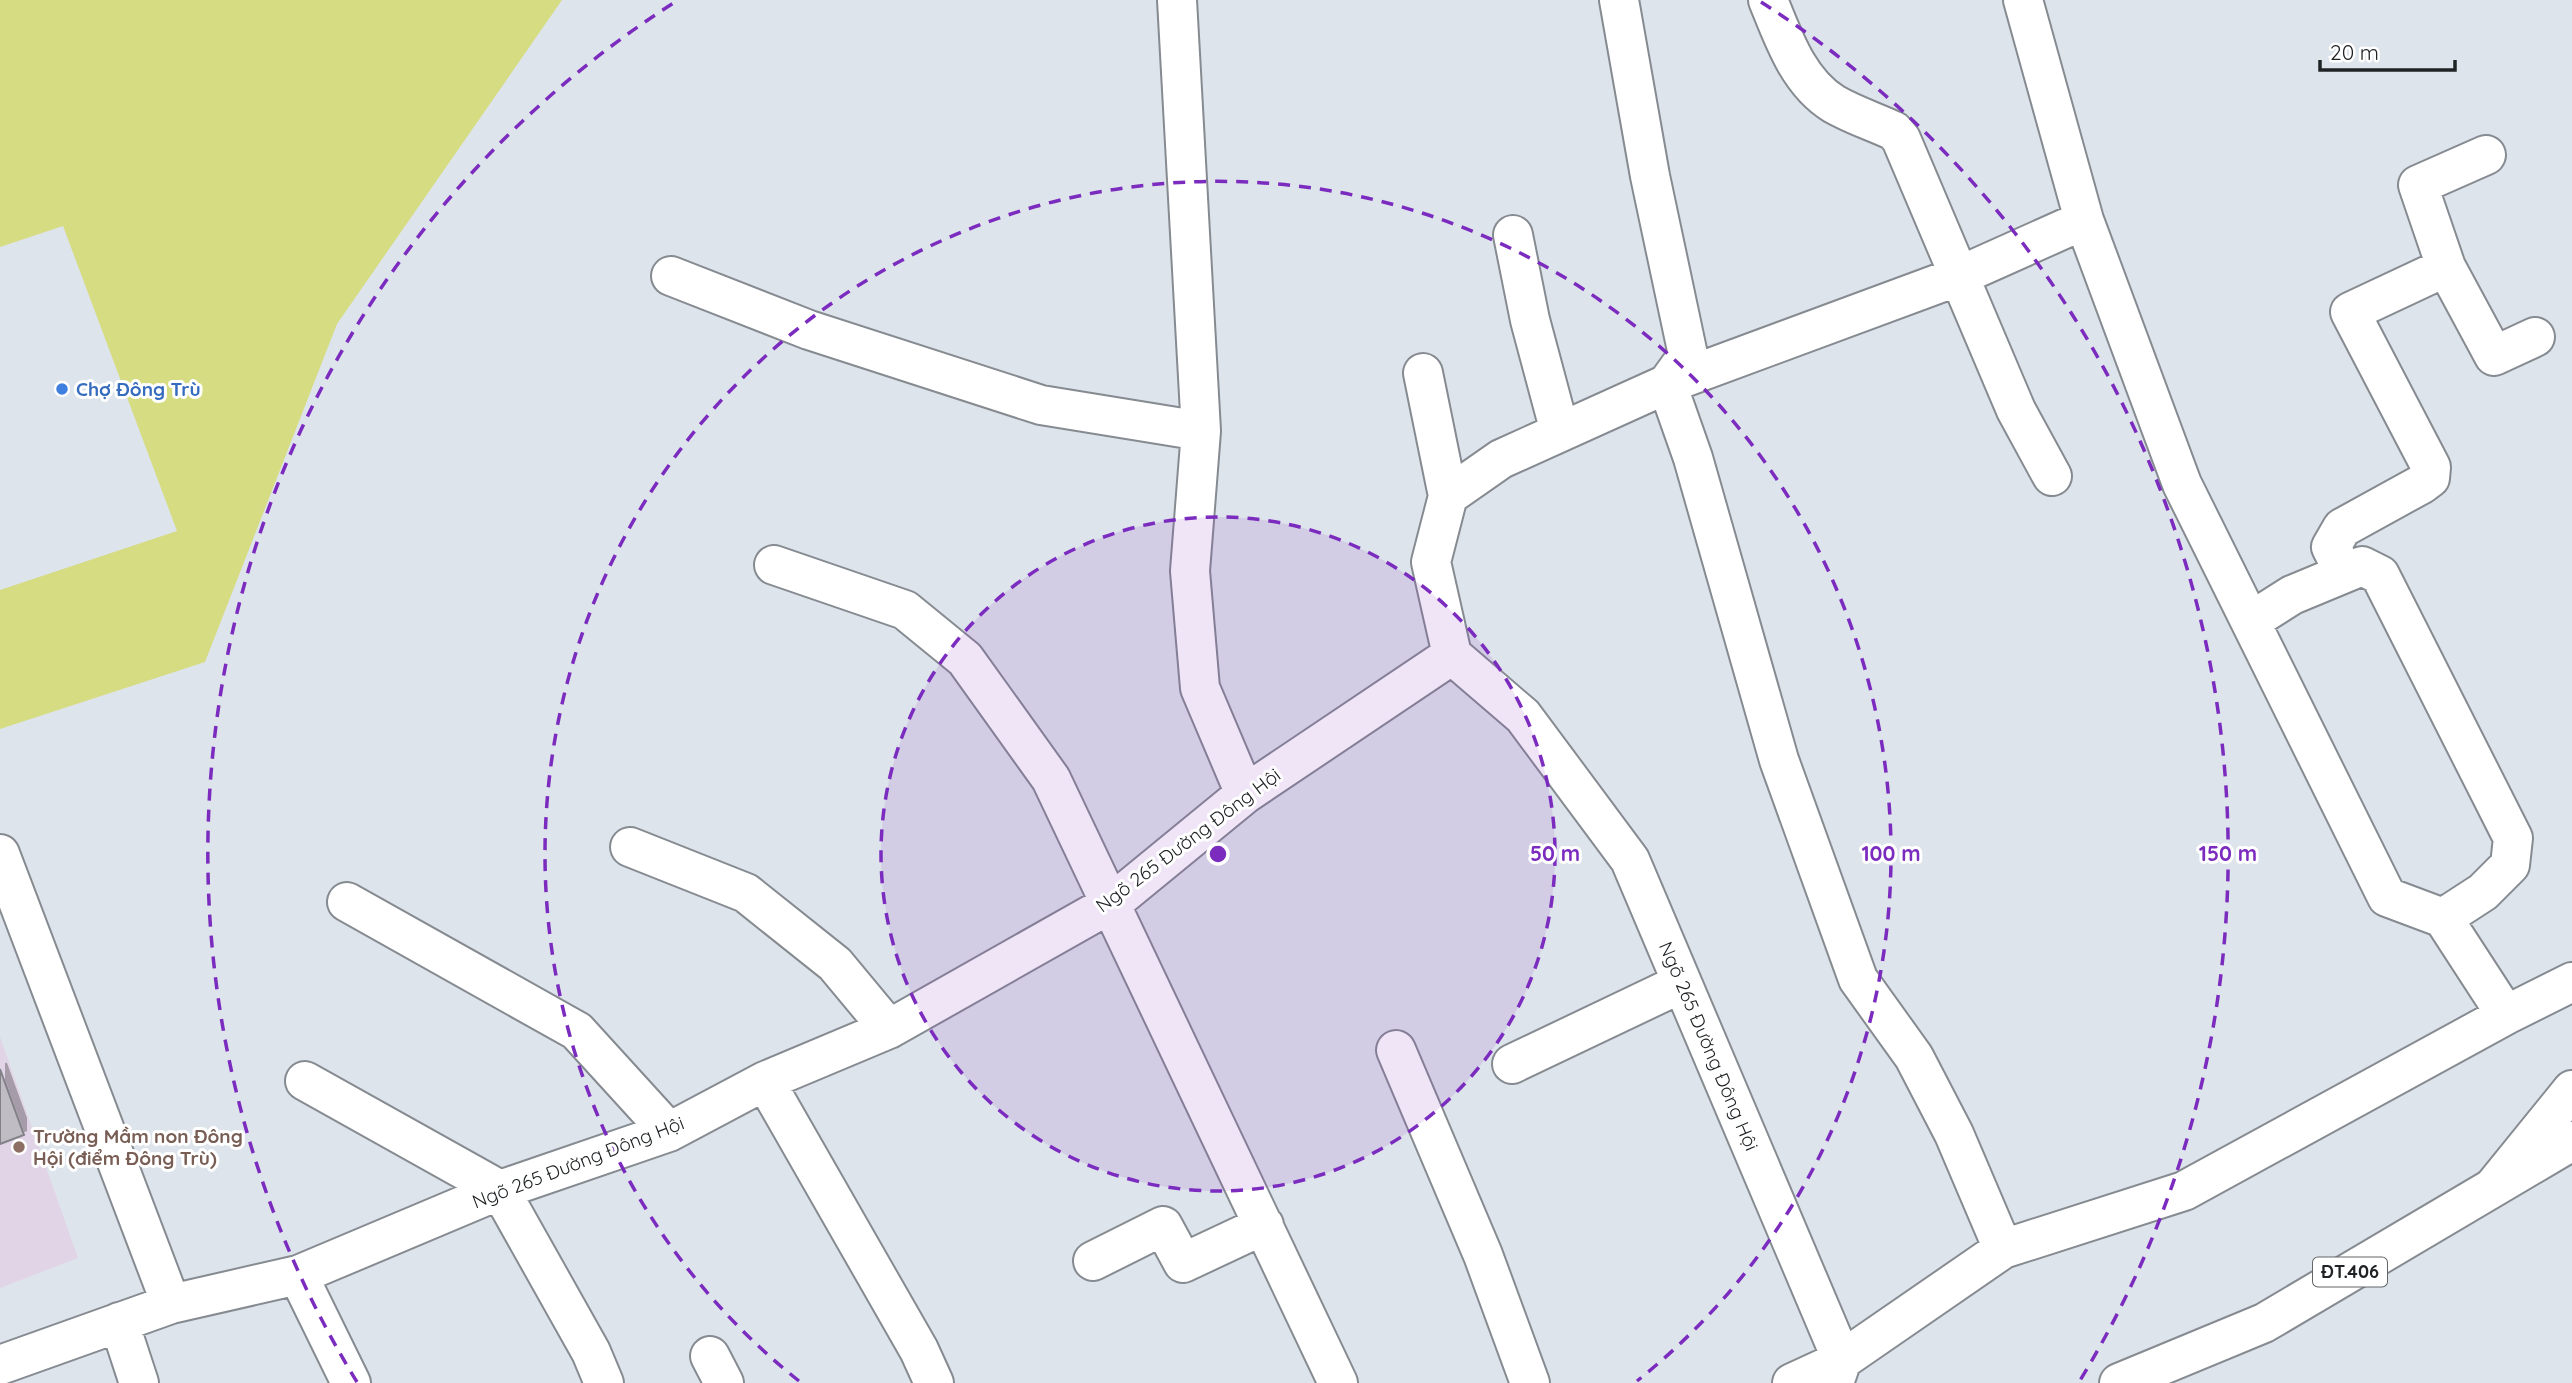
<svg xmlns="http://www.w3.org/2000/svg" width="2572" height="1383" viewBox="0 0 2572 1383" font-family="Quicksand,sans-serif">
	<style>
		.education { fill: #e1d4e7 }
		.green { fill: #d6dc82 }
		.building { fill: #bfbcc4; stroke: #838188; stroke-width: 2; filter: url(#shadow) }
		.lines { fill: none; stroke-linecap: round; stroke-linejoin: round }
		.minor-casing { stroke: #868b91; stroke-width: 42 }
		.primary-casing { stroke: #868b91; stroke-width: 42 }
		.minor { stroke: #fff; stroke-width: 38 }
		.primary { stroke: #fff; stroke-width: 38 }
		.ring { fill: none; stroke: #7b2cbf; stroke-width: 3.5; stroke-dasharray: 12 9 }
		.shop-dot { fill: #3f7fe0; stroke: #fff; stroke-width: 2.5 }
		.education-dot { fill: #8d6e63; stroke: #fff; stroke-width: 2.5 }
		.labels { text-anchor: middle; stroke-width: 6; stroke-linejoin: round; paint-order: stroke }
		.shield { fill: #fff; stroke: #636566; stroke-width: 2 }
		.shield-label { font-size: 18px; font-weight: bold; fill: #202325 }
		.shop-label { font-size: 19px; font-weight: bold; fill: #366cbe; stroke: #fff; text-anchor: start }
		.street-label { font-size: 19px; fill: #202325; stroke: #fff }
		.education-label { font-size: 19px; font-weight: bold; fill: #785e54; stroke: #fff; text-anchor: start }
		.centre { fill: #7b2cbf; stroke: #fff; stroke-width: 3.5 }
		.ring-label { font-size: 21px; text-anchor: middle; font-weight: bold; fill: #7b2cbf; stroke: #fff; stroke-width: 6; stroke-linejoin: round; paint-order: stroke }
	</style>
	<defs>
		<filter id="shadow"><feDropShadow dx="6" dy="-6" stdDeviation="0" flood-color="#0004"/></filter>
	</defs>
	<rect width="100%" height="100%" fill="#dee4eb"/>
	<path class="education" d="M0,1037L78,1258L0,1288Z"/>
	<path class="green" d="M0,0H562L337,324L205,662L0,729V590L177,531L63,226L0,247Z"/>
	<path class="building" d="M0,1069L24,1135L0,1144Z"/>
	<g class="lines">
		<defs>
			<path id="minor" d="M1177,0L1201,431L1190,571L1200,688L1245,794
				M1619,0L1650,176L1688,355L1667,384L1693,458L1779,760L1858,979L1914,1057L1954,1134L2003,1249
				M1768,0C1783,37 1798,82 1834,104C1853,115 1875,122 1894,131L1901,139L2016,410L2052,476
				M2023,0L2084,220L2182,484L2387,897L2443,918L2506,1015
				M1513,235L1530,320L1560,432
				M2446,267L2418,185L2486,155
				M671,276L809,330L1041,405L1201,431
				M1423,373L1448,496
				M774,565L905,610L965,659L1051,779L1338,1383
				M2344,573L2331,547L2342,528L2422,484L2430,478L2431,467L2350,312L2446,267L2494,356L2535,337
				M2251,621L2292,595L2362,566L2380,575L2513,838L2510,865L2483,892L2443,918
				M1452,655L1431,562L1448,496L1501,459L1667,384L1959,276L2084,220
				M630,847L746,893L835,964L889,1029
				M0,854L171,1304
				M347,902L577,1031L669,1132
				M1396,1050L1483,1255L1530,1383
				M1512,1064L1682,983
				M305,1081L500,1190L591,1352L604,1383
				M765,1081L919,1350L934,1383
				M2495,1185L2572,1090
				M1093,1261L1163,1226L1183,1263L1264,1225
				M298,1275L351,1383
				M119,1322L139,1383
				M710,1356L724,1383
				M0,1365L171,1304L298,1275L500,1190L669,1132L765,1081L889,1029L1112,903L1245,794L1452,655L1523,716L1630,860L1842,1360L1834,1383
				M1792,1383L1842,1360L2003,1249L2184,1191L2506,1015L2572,982"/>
			<path id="primary" d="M2119,1383L2264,1323L2572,1141"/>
		</defs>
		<use href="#minor" class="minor-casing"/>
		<use href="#primary" class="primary-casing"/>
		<use href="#minor" class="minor"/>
		<use href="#primary" class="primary"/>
	</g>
	<circle cx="1218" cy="854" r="337" fill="#7b2cbf" fill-opacity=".12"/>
	<g class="ring">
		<circle cx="1218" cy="854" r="337"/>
		<path d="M799 1381A673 673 0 1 1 1637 1381"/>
		<path d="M357 1382A1010 1010 0 0 1 675 2M1761 2A1010 1010 0 0 1 2079 1382"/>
	</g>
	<circle class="shop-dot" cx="62" cy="389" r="7"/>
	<circle class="education-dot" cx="19" cy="1147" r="7"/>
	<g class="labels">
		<rect class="shield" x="2313" y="1257.5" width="74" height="29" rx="5"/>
		<g class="shield-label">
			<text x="2350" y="1278">ĐT.406</text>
		</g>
		<g class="shop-label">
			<text x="76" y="396">Chợ Đông Trù</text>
		</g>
		<g class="street-label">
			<text transform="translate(1188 840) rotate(-37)" y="7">Ngõ 265 Đường Đông Hội</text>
			<text transform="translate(1709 1046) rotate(67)" y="7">Ngõ 265 Đường Đông Hội</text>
			<text transform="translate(578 1162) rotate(-21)" y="7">Ngõ 265 Đường Đông Hội</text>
		</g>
		<g class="education-label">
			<text x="33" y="1143">Trường Mầm non Đông<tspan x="33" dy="22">Hội (điểm Đông Trù)</tspan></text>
		</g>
	</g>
	<circle cx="1218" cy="854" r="10" class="centre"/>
	<g class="ring-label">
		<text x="1555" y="861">50 m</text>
		<text x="1891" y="861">100 m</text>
		<text x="2228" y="861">150 m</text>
	</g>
	<path d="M2320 60v10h135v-10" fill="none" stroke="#202325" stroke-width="3.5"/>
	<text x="2330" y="60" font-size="21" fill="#202325" stroke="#ffffff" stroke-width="5" paint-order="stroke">20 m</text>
</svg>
